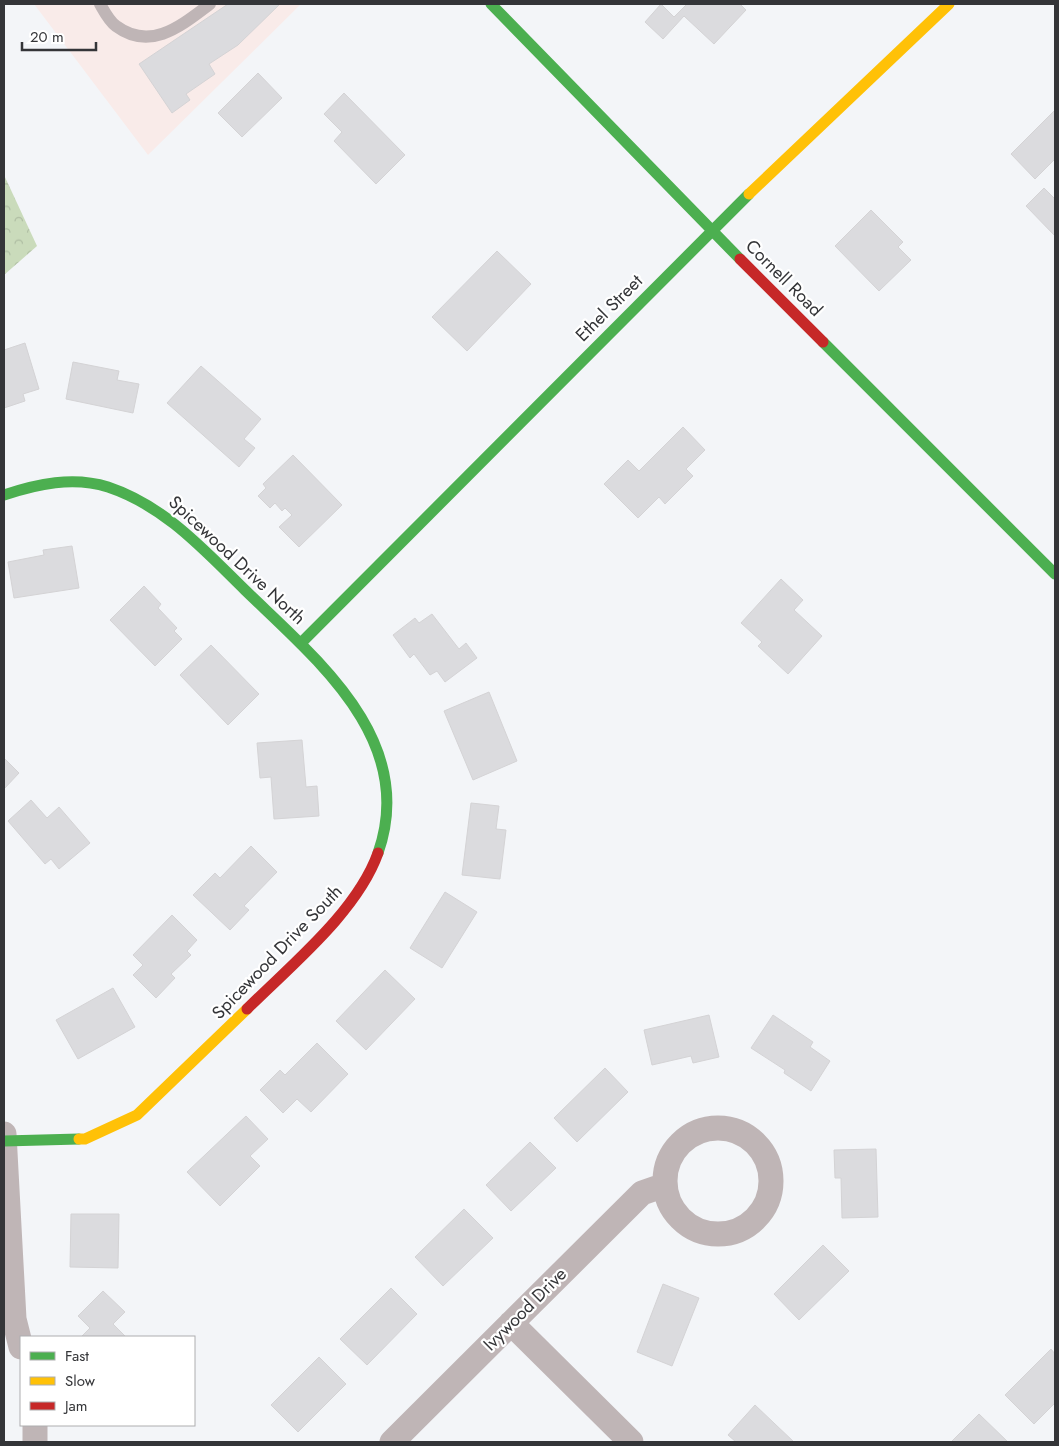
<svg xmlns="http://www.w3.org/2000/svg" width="1059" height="1446" viewBox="0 0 1059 1446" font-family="Jost,sans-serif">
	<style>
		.commercial { fill: #f9ebe9 }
		.forest { fill: url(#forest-crowns) }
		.building { fill: #dbdbde; stroke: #d4d3d5 }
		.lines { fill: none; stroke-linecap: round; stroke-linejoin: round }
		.lane { stroke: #bfb5b6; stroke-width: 12 }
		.street { stroke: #bfb5b6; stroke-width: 25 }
		.fast { stroke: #4caf50; stroke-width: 11 }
		.slow { stroke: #ffc107; stroke-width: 11 }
		.jam { stroke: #c62828; stroke-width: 11 }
		.labels { text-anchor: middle; stroke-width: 4.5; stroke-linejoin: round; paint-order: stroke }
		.street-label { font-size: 18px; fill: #343538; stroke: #fff }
	</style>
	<defs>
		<pattern id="forest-crowns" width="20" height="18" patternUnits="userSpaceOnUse" patternTransform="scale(1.25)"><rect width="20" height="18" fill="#cadbbb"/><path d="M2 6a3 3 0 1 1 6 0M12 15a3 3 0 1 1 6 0" fill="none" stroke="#aebda2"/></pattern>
	</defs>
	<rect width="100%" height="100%" fill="#f3f5f8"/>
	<path class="commercial" d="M34,4H301L148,155Z"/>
	<path class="forest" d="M4,175L37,246L4,275Z"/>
	<path class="building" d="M228,4H280L238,45L209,64L215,74L186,94L190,100L172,113L139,64Z
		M661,4L674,17L687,4H740L746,10L714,44L684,16L663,39L645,22Z
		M258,73L282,98L242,137L218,113Z
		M344,93L405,155L376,184L334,141L342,132L324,114Z
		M1055,110V159L1035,179L1011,154Z
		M1044,188L1055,199V236L1026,206Z
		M871,210L903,242L898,247L911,260L879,291L835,246Z
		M497,251L531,284L467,351L432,317Z
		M25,343L39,389L23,394L25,401L4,408V350Z
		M73,362L119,371L117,380L139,384L133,413L66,399Z
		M201,366L261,419L244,439L255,448L239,467L167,403Z
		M683,427L705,450L686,469L693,476L665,504L659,497L638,518L604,484L628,460L639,471Z
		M293,455L342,505L299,547L279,527L292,515L285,508L282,511L275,503L270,508L258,496L266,488L263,484Z
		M72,546L79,588L14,598L8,562L44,555L43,550Z
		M781,579L803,600L794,610L822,636L788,674L758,646L762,642L741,623Z
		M144,586L161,604L158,608L177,628L174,631L182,639L155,666L110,620Z
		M432,614L459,649L466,643L477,658L445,682L437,671L430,675L414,654L410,658L393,635L415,618L419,623Z
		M211,645L259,694L228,725L180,675Z
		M489,692L517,761L473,780L444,711Z
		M302,740L306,787L317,786L319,816L274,819L271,777L260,778L257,743Z
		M4,758L19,773L4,789Z
		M31,800L47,818L59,807L90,843L59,869L51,859L45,864L8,821Z
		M471,803L499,806L496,829L506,830L500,879L462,875Z
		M251,846L277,872L244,906L249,910L230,930L193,895L215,873L220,878Z
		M445,892L477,912L442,968L410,948Z
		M172,915L197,940L187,951L191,955L171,974L175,978L156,998L133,975L143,965L133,955Z
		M385,970L415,999L366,1050L336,1021Z
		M113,988L135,1027L78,1059L56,1020Z
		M709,1015L719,1057L693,1063L691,1056L652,1065L644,1030Z
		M773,1015L813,1042L810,1047L830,1061L811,1091L784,1073L785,1070L751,1048Z
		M317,1043L348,1074L311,1112L297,1099L283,1113L260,1090L280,1070L285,1075Z
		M605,1068L628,1092L577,1142L554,1118Z
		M246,1116L268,1139L250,1156L260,1166L220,1206L187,1172Z
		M530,1142L556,1168L511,1211L486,1185Z
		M876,1149L878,1217L842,1218L841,1178H835L834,1150Z
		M464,1209L493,1238L443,1286L415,1257Z
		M71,1214H119L118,1268L70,1267Z
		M823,1245L849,1271L799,1320L774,1294Z
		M663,1284L699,1298L672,1366L637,1352Z
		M391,1288L417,1314L367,1365L340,1339Z
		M103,1291L125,1312L113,1324L126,1337H81L90,1328L78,1316Z
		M1051,1349L1055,1354V1403L1034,1424L1005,1395Z
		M319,1357L346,1384L298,1432L271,1405Z
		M755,1405L794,1442H736L728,1435Z
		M979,1414L1008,1442H951Z"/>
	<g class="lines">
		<path class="lane" d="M100,4C104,11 109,21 116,26C151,52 182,25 210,4"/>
		<path class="street" d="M665 1181a53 53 0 1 1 106 0a53 53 0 1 1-106 0Z
			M4,1134L14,1319L21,1347
			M511,1323L631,1442
			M35,1442V1425
			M392,1442L642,1193L665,1185"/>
		<path class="fast" d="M491,4L740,259
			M823,342L1055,574
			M4,495C37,484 73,476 108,487C165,506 204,550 245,590C316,659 418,740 378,853
			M301,643L749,194
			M4,1141L79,1139"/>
		<path class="slow" d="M749,194L949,4
			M79,1139H85L137,1115L247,1009"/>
		<path class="jam" d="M740,259L823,342
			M247,1009C291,965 357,912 378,853"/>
	</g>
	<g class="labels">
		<g class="street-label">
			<text transform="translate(784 278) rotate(45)" y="6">Cornell Road</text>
			<text transform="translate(609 308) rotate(-45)" y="6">Ethel Street</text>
			<text transform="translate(237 560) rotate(43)" y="6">Spicewood Drive North</text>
			<text transform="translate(277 952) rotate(-46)" y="6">Spicewood Drive South</text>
			<text transform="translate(525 1309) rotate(-45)" y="6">Ivywood Drive</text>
		</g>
	</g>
	<rect width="1059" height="1446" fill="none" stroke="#343538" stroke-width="10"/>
	<rect x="20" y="1336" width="175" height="90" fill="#ffffff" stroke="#aeaeaf"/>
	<rect x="30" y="1352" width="25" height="8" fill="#4caf50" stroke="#aeaeaf"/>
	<text x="65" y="1361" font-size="15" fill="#343538">Fast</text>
	<rect x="30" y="1377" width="25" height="8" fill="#ffc107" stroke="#aeaeaf"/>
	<text x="65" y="1386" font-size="15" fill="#343538">Slow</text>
	<rect x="30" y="1402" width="25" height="8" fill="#c62828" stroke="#aeaeaf"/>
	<text x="65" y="1411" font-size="15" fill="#343538">Jam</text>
	<path d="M22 42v8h74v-8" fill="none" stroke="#343538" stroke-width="2.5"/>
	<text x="30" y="42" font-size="15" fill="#343538" stroke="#ffffff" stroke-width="4" paint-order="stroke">20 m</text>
</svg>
